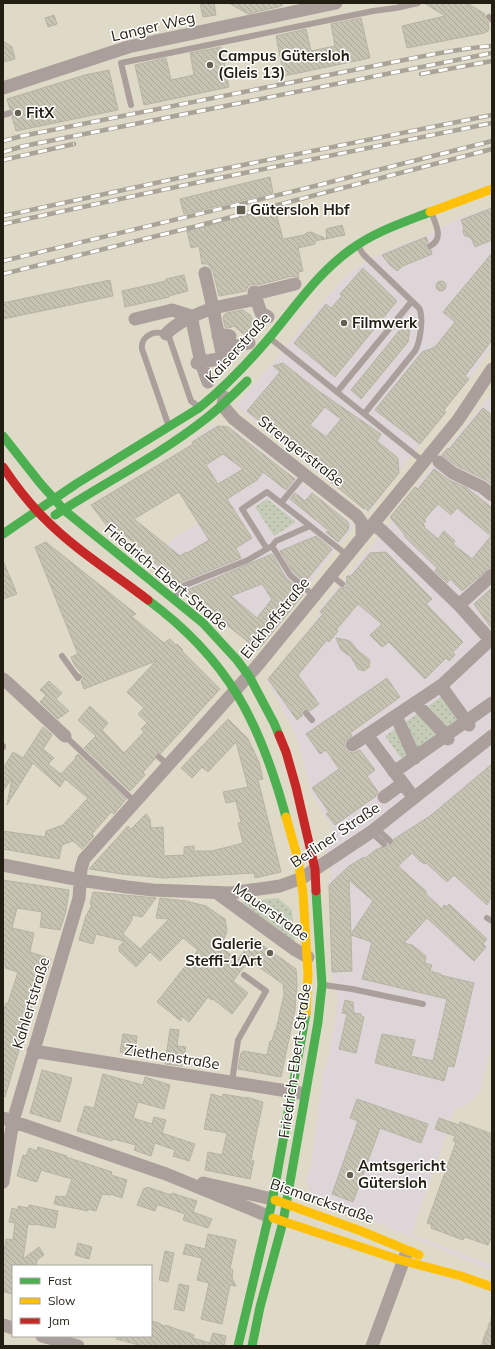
<svg xmlns="http://www.w3.org/2000/svg" width="495" height="1349" viewBox="0 0 495 1349" font-family="Mulish,sans-serif">
	<style>
		.commercial { fill: #ddd5d8; fill-rule: evenodd }
		.industrial { fill: url(#industrial-grid) }
		.grass { fill: url(#grass-dots) }
		.building { fill: url(#building-back-hatch); stroke: #b7b3a4; fill-rule: evenodd }
		.lines { fill: none; stroke-linecap: round; stroke-linejoin: round }
		.lane { stroke: #ab9f9c; stroke-width: 6 }
		.street { stroke: #ab9f9c; stroke-width: 13 }
		.fast { stroke: #4caf50; stroke-width: 9 }
		.slow { stroke: #ffc107; stroke-width: 9 }
		.jam { stroke: #c62828; stroke-width: 9 }
		.rail-casing { stroke: #a9a398; stroke-width: 4.5 }
		.rail { stroke: #fff; stroke-width: 3; stroke-dasharray: 9; stroke-linecap: butt }
		.poi-dot { fill: #646051; stroke: #fff; stroke-width: 1.5 }
		.labels { text-anchor: middle; stroke-width: 3; stroke-linejoin: round; paint-order: stroke }
		.street-label { font-size: 15px; fill: #221e11; stroke: #fff }
		.poi-label { font-size: 15px; font-weight: bold; fill: #221e11; stroke: #fff; text-anchor: start }
	</style>
	<defs>
		<pattern id="industrial-grid" width="8" height="8" patternUnits="userSpaceOnUse"><rect width="8" height="8" fill="#d6cbb9"/><path d="M0 4h8M4 0v8" fill="none" stroke="#b7ae9e"/></pattern>
		<pattern id="grass-dots" width="8" height="8" patternUnits="userSpaceOnUse"><rect width="8" height="8" fill="#c4cbb6"/><path d="M2 2h.1M6 6h.1" fill="none" stroke="#a8ae9b" stroke-width="1.8" stroke-linecap="round"/></pattern>
		<pattern id="building-back-hatch" width="6" height="6" patternUnits="userSpaceOnUse"><rect width="6" height="6" fill="#c7c3b3"/><path d="M-1 5l2 2M0 0l6 6M5-1l2 2" fill="none" stroke="#aba799"/></pattern>
	</defs>
	<rect width="100%" height="100%" fill="#dfdac7"/>
	<path class="commercial" d="M492,207V347L470,379L445,410L447,412L397,473L399,474L368,513L236,406L328,296L345,277L358,266L384,252L427,235L460,218Z
		M492,393V1041L480,1092L462,1108L456,1107L411,1234L492,1265V1271L311,1195L306,1179L311,1165L323,1074L329,1056L338,999L331,972L328,881L332,877L325,847L333,828L311,794L298,741L285,714L267,680L320,615L318,610L392,521L389,518Z
		M221,425L232,428L273,460L353,524V528L303,591L304,594L258,651L152,565L173,538L198,523L202,529L227,499L191,440L213,426ZM267,499L296,522L255,507Z"/>
	<path class="industrial" d="M492,1313V1346H480Z"/>
	<path class="grass" d="M267,499L296,522L274,536L255,507Z
		M442,696L459,719L444,730L423,710Z
		M421,711L441,732L413,751L401,725Z
		M399,727L411,753L402,759L385,736Z
		M278,898L292,910L295,946L235,903Z"/>
	<path class="building" d="M200,3H214L216,15L203,17Z
		M229,3H282V6L248,14Z
		M424,3H467L485,14V19L488,22L489,28L488,31L484,33L407,48L402,26L445,16Z
		M54,15L57,24L48,27L45,18Z
		M361,18L370,58L284,76L276,36L306,29L311,51L335,46L331,24Z
		M3,41L12,47L15,59L3,62Z
		M221,47L229,87L144,105L135,65L166,58L171,80L194,75L190,53Z
		M109,70L118,110L16,131L12,117L14,114V111L10,109L7,99L85,75Z
		M270,177L273,193L184,214L180,199Z
		M492,208V240L475,247L471,238L464,235L463,231L464,228L461,220Z
		M275,209L283,239L304,235L306,233L311,232L327,239L326,229L342,225L345,235L315,241V244L298,248L303,271L298,272L299,278L293,276L258,285L252,284L248,286L246,291L219,296L213,271L208,264H202L199,246L191,248L187,231Z
		M426,237L428,242L426,244V248L431,250L432,254L403,266L397,271L390,265L382,255Z
		M492,253V340L465,376L469,379L444,410L446,412L420,444L375,410L422,352L435,347L455,322L443,312Z
		M363,268L397,301L335,377L294,343L326,304L331,308L342,296L340,294Z
		M184,275L188,291L169,296V297L125,307L122,291L166,281V279Z
		M110,280L113,296L3,319V303Z
		M436 286a5 5 0 1 1 10 0a5 5 0 1 1-10 0Z
		M243,310L250,315L253,320L254,326L251,335L246,336L234,326L229,328L225,327L223,317L226,313Z
		M412,315L408,342L361,399L351,390Z
		M283,363L320,392L381,434L377,441L398,458L399,473L368,511L365,508L364,509L326,478L328,475L247,411L280,372L273,366ZM325,407L341,419L326,437L310,425Z
		M483,408L492,415V485L486,480L457,466L442,455L448,448L449,449Z
		M218,426L228,427L295,479L286,490L263,472L257,480L227,499L252,538L236,548L241,558L179,583L154,562L156,560L116,528L111,531L91,505L180,452L193,444L192,442ZM223,454L243,469L218,484L206,465ZM179,492L209,540L187,553L186,552L180,556L134,519Z
		M434,469L449,480L467,488L492,508V566L462,591L450,579L447,583L435,571L437,568L404,536L405,535L390,517L415,487L418,489ZM438,504L451,515L457,508L491,536L472,559L453,544L455,541L444,531L438,539L424,527L425,526L423,524L426,521L424,520Z
		M295,493L305,501L312,493L347,521L349,524L348,530L338,542L326,532L329,531L290,499Z
		M316,536L332,549L305,582L293,572L280,551Z
		M46,542L136,614L131,616L164,643L170,639L176,645L177,644L183,650L182,651L220,689L161,753L156,754L155,759L143,772L145,775L130,791L84,748L96,736L78,720L90,706L108,723L102,730L124,753L144,732L141,729L147,723L138,714L144,708L127,692L156,661L84,689L81,681L83,679V675L75,666L71,657L78,654L35,547Z
		M386,552L432,599L426,604L463,642L453,652L455,655L449,661L446,658L425,679L389,642L382,647L370,635L382,624L358,604L336,630L338,631L329,642L327,640L298,675L319,704L310,711L307,709H303L302,712V716L297,720L268,679L323,614L320,612L340,588H343L346,587L347,576H351L370,553Z
		M272,554L286,578L300,589L298,591L303,595L258,650L185,591ZM262,584L272,599L257,618L231,596Z
		M3,561L17,594L3,599Z
		M492,588V629L474,604Z
		M336,638L347,640L351,642L358,651L369,659L370,661L369,667L364,671L358,669L351,657L341,650Z
		M387,678L400,697L350,733L352,736L345,741L344,745L345,749L349,752L353,753L360,750L375,770L367,776L378,792L376,796L335,825L326,814L329,812L312,788L339,769L326,750L320,754L306,734Z
		M49,681L62,693L56,699L69,711L58,719L40,702L46,695L40,690Z
		M228,719L248,739L259,762L263,779L258,780L281,872L255,878L254,873L164,878L122,874L89,869L128,826L131,829L146,814L150,819L151,828L163,827L164,856L184,855V847L194,846V851H212L243,843L238,823L241,822L236,801L226,803L223,792L248,787L236,742L208,772L202,767L192,778L181,768Z
		M43,727L52,735L43,749L54,758L48,764L61,774L76,758L75,757L78,754L126,799L114,814L111,812L92,834L94,836L82,849L73,841L62,845L59,859L3,849V831L45,837L46,831L63,825L88,798L65,779L60,787L33,763L7,805L12,778L3,791V769L13,752L23,758Z
		M492,764V896L487,905L454,875L447,882L426,863L424,864L422,862H421L412,853L398,866L426,891V894L442,909L444,905L447,907L449,904L487,939L483,944L486,947L474,961L427,918L404,943L412,945L426,956L425,963L432,965L430,971L441,974L440,975L474,983L454,1067L448,1066L444,1081L375,1063L382,1034L415,1040L411,1056L433,1061L447,999L362,979L372,942L351,935L352,971L332,972L329,885L349,866L364,857L365,858L377,849H379L381,847L385,848L388,845L393,844L394,842V839L430,816ZM349,880L373,901L351,934Z
		M3,880L69,890L66,911L60,930L40,927L42,912L17,908L12,928L34,933L30,952L51,959L45,979H40L5,1097L3,1096V1013L6,1003H8L18,972L5,968L6,965H3Z
		M93,892L156,898L142,917L132,915V920L123,934L140,949L169,919L156,918L160,898L186,901L206,906L225,919L227,931L221,947L237,960L254,939L296,969L297,984L295,1010L281,1077L238,1069L241,1053H242L243,1051L267,1055L270,1041H272L275,1030H276L284,994L283,984L249,960L233,981L248,993L232,1014L213,999L212,1000L208,997L189,1022L181,1016V1021L157,1002L198,950L183,938L160,961L150,952L136,967L119,951V947L124,941L96,934L93,944L79,940L86,916L92,905L90,904Z
		M345,1000L353,1002L354,1013L361,1014V1016L364,1017L356,1053L339,1049L347,1014L342,1013Z
		M170,1029L179,1030L177,1046L186,1047L182,1066L165,1064Z
		M123,1034L137,1036L135,1055L120,1052Z
		M42,1070L72,1078L60,1122L30,1113Z
		M103,1074L143,1085L145,1077L170,1085L164,1109L138,1102L133,1118L152,1124L154,1117L166,1120L162,1133L195,1144L189,1161L173,1156L175,1150L155,1143L151,1156L134,1150L136,1145L113,1139L112,1141L77,1131L85,1106L94,1108Z
		M211,1094L222,1097L223,1094L246,1098V1097L263,1102L251,1160L254,1161L250,1179L205,1170L208,1152L222,1155L227,1133L204,1129Z
		M357,1099L428,1124L421,1143L380,1128L353,1202L332,1194L358,1121L350,1118Z
		M439,1118L459,1125L460,1122L492,1134V1236L488,1245L465,1237L463,1240L431,1228L432,1225L427,1223L456,1142L453,1141L455,1136L435,1129Z
		M38,1147L67,1156L66,1157L112,1172L111,1175L127,1180L122,1198L111,1194V1195L102,1194L96,1211L88,1209V1211L54,1204L56,1196L61,1197V1196L66,1197L72,1179L41,1170L37,1182L17,1176L23,1155L26,1156L29,1148L37,1151Z
		M147,1187L171,1195L172,1193L197,1201L193,1212L212,1219L208,1228L183,1220L185,1214L159,1205H157L155,1211L137,1205L144,1188L146,1189Z
		M29,1205L58,1211L55,1228L35,1224V1225L28,1224L23,1259L39,1247L44,1255L37,1260L36,1266H13V1294L4,1292L3,1258L5,1245L6,1239L13,1240L15,1223L9,1222L12,1208L18,1210V1206L28,1208Z
		M208,1234L236,1240L230,1269L233,1270L232,1278L236,1286L230,1285L222,1324L201,1319L209,1283L197,1280L202,1258L183,1254L186,1244L205,1249Z
		M78,1243L92,1247L89,1259L75,1255Z
		M165,1251L174,1253L168,1282L159,1280Z
		M179,1284L189,1286L184,1311L174,1309Z
		M151,1321L159,1323L165,1327V1325L194,1335L193,1338L210,1343L213,1333L226,1336L224,1346H143L116,1339L117,1336H151Z
		M491,1321L492,1322V1346H482Z"/>
	<g class="lines">
		<path class="lane" d="M489,17L492,20
			M131,105L121,63L373,11L396,8L418,3
			M3,115L10,113
			M358,246L363,254L419,308C424,317 420,343 415,351L364,414
			M430,246C444,239 436,225 432,214
			M271,339L424,462
			M337,392L412,301
			M168,424L142,349C140,334 159,328 169,337L191,401L198,406
			M281,503L305,474
			M272,546L290,575L314,596
			M267,549L242,509L267,492L347,555
			M331,575L342,584
			M174,598L183,586L248,560L272,546L276,541L310,526
			M62,656L78,678L79,677
			M306,713L312,720
			M65,736L135,802
			M3,747V746
			M159,757L168,765
			M376,828L390,841
			M371,832L384,844
			M487,918L492,921
			M324,985L352,989L423,1004
			M232,1082L238,1040L266,991L244,975"/>
		<path class="street" d="M3,88L128,47L336,3
			M254,292L261,313L268,317
			M255,294L295,284
			M135,319L172,310L191,316L201,363L208,382
			M166,334C179,321 195,315 213,308L205,273
			M226,339L218,336L224,335L230,336
			M221,349L249,343
			M197,363L223,358L213,308L256,299
			M224,397L223,406L234,419L357,516L362,523V538
			M439,462L453,473L482,487L492,495
			M373,524L381,530L459,605L492,642
			M459,605L492,575
			M3,679L9,684L65,736
			M441,686L469,725
			M416,703C426,716 439,726 448,739
			M396,716L415,758
			M367,735L414,798
			M352,745L442,685L490,640
			M394,772L492,703
			M384,797L403,783
			M3,865L80,880L127,887L153,890L231,893L280,886L302,878L371,832L492,736
			M217,893L294,949L308,957
			M33,1051L300,1093
			M3,1118L166,1174L268,1216
			M3,1182L13,1121L79,898L81,869L84,859L257,666L458,420L492,369
			M203,1183L272,1199
			M3,1325L13,1328
			M42,1336L78,1346
			M372,1346L406,1254"/>
		<path class="fast" d="M3,436L40,483L64,510L203,623L237,660L249,676L274,723L279,735
			M55,515C104,483 158,456 204,420C220,408 233,395 247,381
			M3,534L76,484L199,408C225,387 248,363 270,337C295,307 318,273 350,250C374,232 402,223 430,212
			M148,600C229,660 260,722 286,817
			M238,1346L272,1202L306,1013
			M252,1346L260,1307L283,1222L318,1022L322,985L316,891"/>
		<path class="slow" d="M430,212L492,189
			M286,817L298,859L303,893L308,974L306,1013
			M275,1200L361,1231L419,1255
			M273,1218L397,1259L461,1276L492,1287"/>
		<path class="jam" d="M3,467C15,485 28,502 43,517C74,549 113,573 148,600
			M279,735L286,752L296,787L315,869L316,891"/>
		<defs>
			<path id="rail" d="M421,74L492,61
				M3,141L22,136L404,60C433,54 462,48 492,46
				M3,152L24,146L492,53
				M3,160L74,144
				M3,216L188,176L492,115
				M3,224L190,184L492,123
				M3,261L311,187L492,141
				M3,274L197,226L492,149"/>
		</defs>
		<use href="#rail" class="rail-casing"/>
		<use href="#rail" class="rail"/>
	</g>
	<g class="poi-dot">
		<circle cx="210" cy="65" r="4"/>
		<circle cx="18" cy="113" r="4"/>
		<rect x="236" y="205" width="10" height="10" rx="2"/>
		<circle cx="344" cy="323" r="4"/>
		<circle cx="270" cy="953" r="4"/>
		<circle cx="350" cy="1175" r="4"/>
	</g>
	<g class="labels">
		<g class="street-label">
			<text transform="translate(153 27) rotate(-13)" y="5">Langer Weg</text>
			<text transform="translate(238 348) rotate(-48)" y="5">Kaiserstraße</text>
			<text transform="translate(301 451) rotate(38)" y="5">Strengerstraße</text>
			<text transform="translate(166 577) rotate(40)" y="5">Friedrich-Ebert-Straße</text>
			<text transform="translate(275 618) rotate(-51)" y="5">Eickhoffstraße</text>
			<text transform="translate(335 835) rotate(-34)" y="5">Berliner Straße</text>
			<text transform="translate(271 912) rotate(35)" y="5">Mauerstraße</text>
			<text transform="translate(31 1003) rotate(-73)" y="5">Kahlertstraße</text>
			<text transform="translate(172 1057) rotate(9)" y="5">Ziethenstraße</text>
			<text transform="translate(295 1061) rotate(-82)" y="5">Friedrich-Ebert-Straße</text>
			<text transform="translate(322 1201) rotate(19)" y="5">Bismarckstraße</text>
		</g>
		<g class="poi-label">
			<text x="218" y="61">Campus Gütersloh<tspan x="218" dy="17">(Gleis 13)</tspan></text>
			<text x="26" y="118">FitX</text>
			<text x="250" y="215">Gütersloh Hbf</text>
			<text x="352" y="328">Filmwerk</text>
			<text x="262" y="949" text-anchor="end">Galerie<tspan x="262" dy="17">Steffi-1Art</tspan></text>
			<text x="358" y="1171">Amtsgericht<tspan x="358" dy="17">Gütersloh</tspan></text>
		</g>
	</g>
	<rect width="495" height="1349" fill="none" stroke="#221e11" stroke-width="8"/>
	<rect x="12" y="1265" width="140" height="72" fill="#ffffff" stroke="#a7a5a0"/>
	<rect x="20" y="1278" width="20" height="6" fill="#4caf50" stroke="#a7a5a0"/>
	<text x="48" y="1285" font-size="12" fill="#221e11">Fast</text>
	<rect x="20" y="1298" width="20" height="6" fill="#ffc107" stroke="#a7a5a0"/>
	<text x="48" y="1305" font-size="12" fill="#221e11">Slow</text>
	<rect x="20" y="1318" width="20" height="6" fill="#c62828" stroke="#a7a5a0"/>
	<text x="48" y="1325" font-size="12" fill="#221e11">Jam</text>
</svg>
